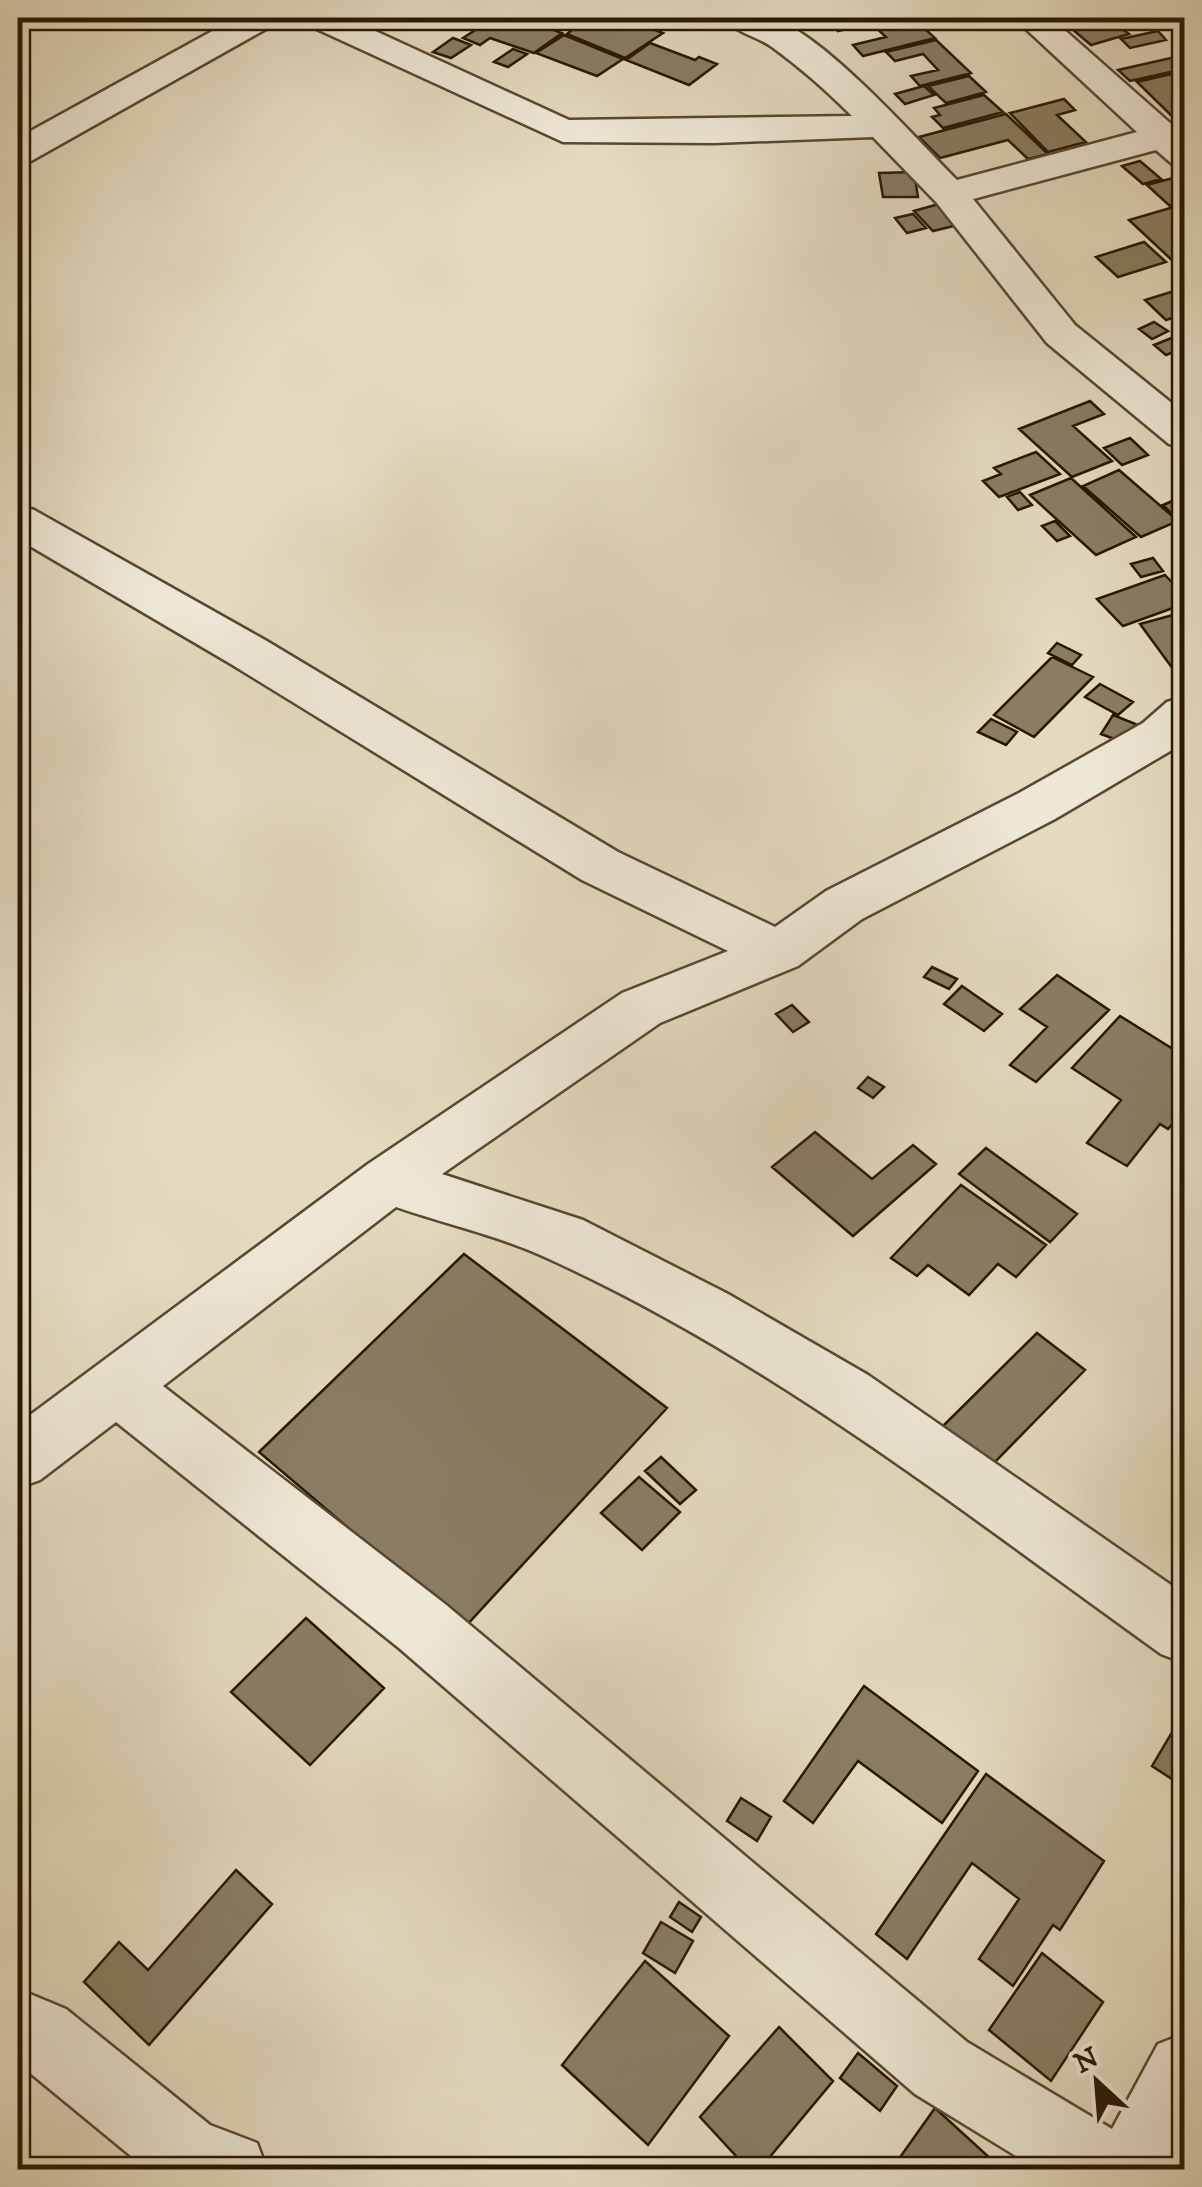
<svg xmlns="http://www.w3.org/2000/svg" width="1202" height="2187" viewBox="0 0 1202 2187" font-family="'IM FELL DW Pica',serif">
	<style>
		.building { fill: #8a7d64; stroke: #281802; stroke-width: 2.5 }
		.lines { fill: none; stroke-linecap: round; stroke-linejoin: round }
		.street-casing { stroke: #574831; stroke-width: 5 }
		.street { fill: #ede7d5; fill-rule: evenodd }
	</style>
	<rect width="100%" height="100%" fill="#e4dabf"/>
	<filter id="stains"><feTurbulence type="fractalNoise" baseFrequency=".002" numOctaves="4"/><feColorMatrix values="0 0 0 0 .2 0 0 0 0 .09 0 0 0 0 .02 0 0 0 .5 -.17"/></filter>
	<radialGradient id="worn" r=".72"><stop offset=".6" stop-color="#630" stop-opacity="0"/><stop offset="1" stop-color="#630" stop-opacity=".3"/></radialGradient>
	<path class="building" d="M494,18H521L562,33L534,53L490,38L480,45L463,38Z
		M608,18L600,23L617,30L632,21L663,33L625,58L567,34L587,18Z
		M844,18H913L935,38L863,56L853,45L886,37L871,23L838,31L829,21Z
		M1096,18H1108L1129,34L1091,45L1071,28L1099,21Z
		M1158,31L1166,40L1130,48L1121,39Z
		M564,35L623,59L597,76L536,53Z
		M453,38L471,45L451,58L433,52Z
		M936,40L971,73L920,86L911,76L938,70L923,54L895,61L886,52Z
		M650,43L695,60L699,57L717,64L689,85L626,60Z
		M513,49L527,54L508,67L494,62Z
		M1184,55V69L1130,81L1118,70Z
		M1184,71V94L1176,96L1184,104V120L1178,122L1137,82Z
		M969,76L986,92L946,103L928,86Z
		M924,86L934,95L905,104L895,94Z
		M984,95L1003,112L943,128L932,117L940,115L934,108Z
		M1064,99L1075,110L1057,115L1086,142L1048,152L1010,113Z
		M1006,114L1048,154L1028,159L1008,140L940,158L919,137Z
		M1140,161L1161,179L1143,184L1122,166Z
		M914,172L918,197H883L879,173Z
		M1184,175V202L1170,206L1147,185Z
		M946,202L966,223L933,231L914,211Z
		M1184,204V221L1180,223L1184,227V259L1174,262L1129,220Z
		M913,214L926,228L907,233L895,218Z
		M1144,242L1166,262L1118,277L1096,257Z
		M1184,288V314L1166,320L1145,300Z
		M1154,322L1168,331L1152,339L1139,329Z
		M1174,337L1184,348L1166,355L1154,345Z
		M1090,401L1104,414L1073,426L1112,461L1072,477L1019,429Z
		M1130,438L1148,455L1122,465L1104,448Z
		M1036,452L1060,474L999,497L983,481L1001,474L994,468Z
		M1119,470L1178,521L1141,537L1083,486Z
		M1071,478L1136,537L1096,555L1030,495Z
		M1020,492L1032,505L1018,510L1007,497Z
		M1184,496V513L1175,517L1163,505Z
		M1055,521L1070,536L1057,541L1042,526Z
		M1153,558L1163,571L1141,577L1131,564Z
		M1165,575L1184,595V604L1123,626L1097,599Z
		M1184,612V684L1140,624Z
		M1057,643L1081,655L1072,665L1048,653Z
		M1052,657L1093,677L1034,737L994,715Z
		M1100,684L1133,702L1118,715L1085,697Z
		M1113,715L1148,729L1136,747L1101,734Z
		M991,719L1017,732L1006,745L978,732Z
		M932,967L957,979L949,989L924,977Z
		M1057,975L1109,1010L1036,1082L1010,1065L1047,1027L1020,1009Z
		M962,986L1002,1014L984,1031L944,1004Z
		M792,1005L809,1022L793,1032L776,1014Z
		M1120,1016L1184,1056V1110L1168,1129L1160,1124L1127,1166L1087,1143L1121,1100L1072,1068Z
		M868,1077L884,1087L873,1098L858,1088Z
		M815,1132L872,1179L913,1145L936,1164L853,1236L772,1167Z
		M986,1148L1077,1214L1050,1242L959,1174Z
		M961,1185L1046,1245L1016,1277L998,1264L969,1295L928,1265L917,1276L891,1258Z
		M464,1254L667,1408L465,1627L259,1452Z
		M1037,1333L1085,1370L990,1467L942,1427Z
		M661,1457L696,1490L680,1504L645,1471Z
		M639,1477L680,1512L642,1550L601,1513Z
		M306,1618L384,1688L310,1765L231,1692Z
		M864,1686L978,1771L942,1823L858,1761L813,1823L784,1801Z
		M1184,1712V1787L1152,1766Z
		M986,1774L1104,1861L1060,1930L1053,1925L1013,1986L979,1959L1019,1899L972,1863L907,1959L876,1934Z
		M741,1798L771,1817L757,1841L727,1821Z
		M236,1870L272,1904L149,2045L84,1982L119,1942L148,1970Z
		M679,1902L701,1917L692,1932L670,1917Z
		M661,1922L693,1941L675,1973L643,1953Z
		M1042,1953L1103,2002L1051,2081L989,2030Z
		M645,1961L729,2036L648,2145L562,2065Z
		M779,2027L833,2081L759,2170H749L700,2117Z
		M858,2053L897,2086L880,2111L840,2078Z
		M935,2108L1003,2170H891Z"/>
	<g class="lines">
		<defs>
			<path id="street" d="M236,18H278L273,25L31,161L18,164V138Z
				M303,18H347L569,120L852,116C827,91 801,68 772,47C757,36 735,33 725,18C738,17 757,15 771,18C823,33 916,139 957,180L1137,132L1014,18H1051L1170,123L1184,120V166L1171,163L1156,150L973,199L1075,325L1184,413V447L1169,444L1047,343L936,202L873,137L714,143L563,142L308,25Z
				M18,505L34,510L265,640L618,852L775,927L826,891L1019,793L1143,723L1167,702L1184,697V741L1177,747L1055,819L862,919L798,966L660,1023L442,1174L583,1220L728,1294L868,1375L1184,1594V1663L1161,1654C964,1513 770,1359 547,1258C500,1236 445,1224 396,1207L163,1386L445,1604L967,2042L1112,2129L1158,2044L1184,2034V2145L1172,2170H1039L915,2094L399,1648L116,1422L40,1480L18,1488V1424L368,1164L622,993L728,951L582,880L231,664L18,539Z
				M18,1989L66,2009L210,2125L257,2143L267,2170H148L18,2063Z"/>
		</defs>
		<use href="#street" class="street-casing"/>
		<use href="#street" class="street"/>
	</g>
	<rect width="1202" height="2187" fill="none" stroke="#e4dabf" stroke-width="60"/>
	<rect x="20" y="20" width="1162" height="2147" fill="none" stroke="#281802" stroke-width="5"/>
	<rect x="30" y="30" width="1142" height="2127" fill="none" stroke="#281802" stroke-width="2.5"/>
	<g transform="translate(1097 2082) rotate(334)" stroke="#ede7d5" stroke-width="8" paint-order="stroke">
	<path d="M0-8L18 38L0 25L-18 38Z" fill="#281802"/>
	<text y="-15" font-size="28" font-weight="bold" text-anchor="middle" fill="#281802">N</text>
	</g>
	<rect width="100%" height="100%" filter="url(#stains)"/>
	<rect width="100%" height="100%" fill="url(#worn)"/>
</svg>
